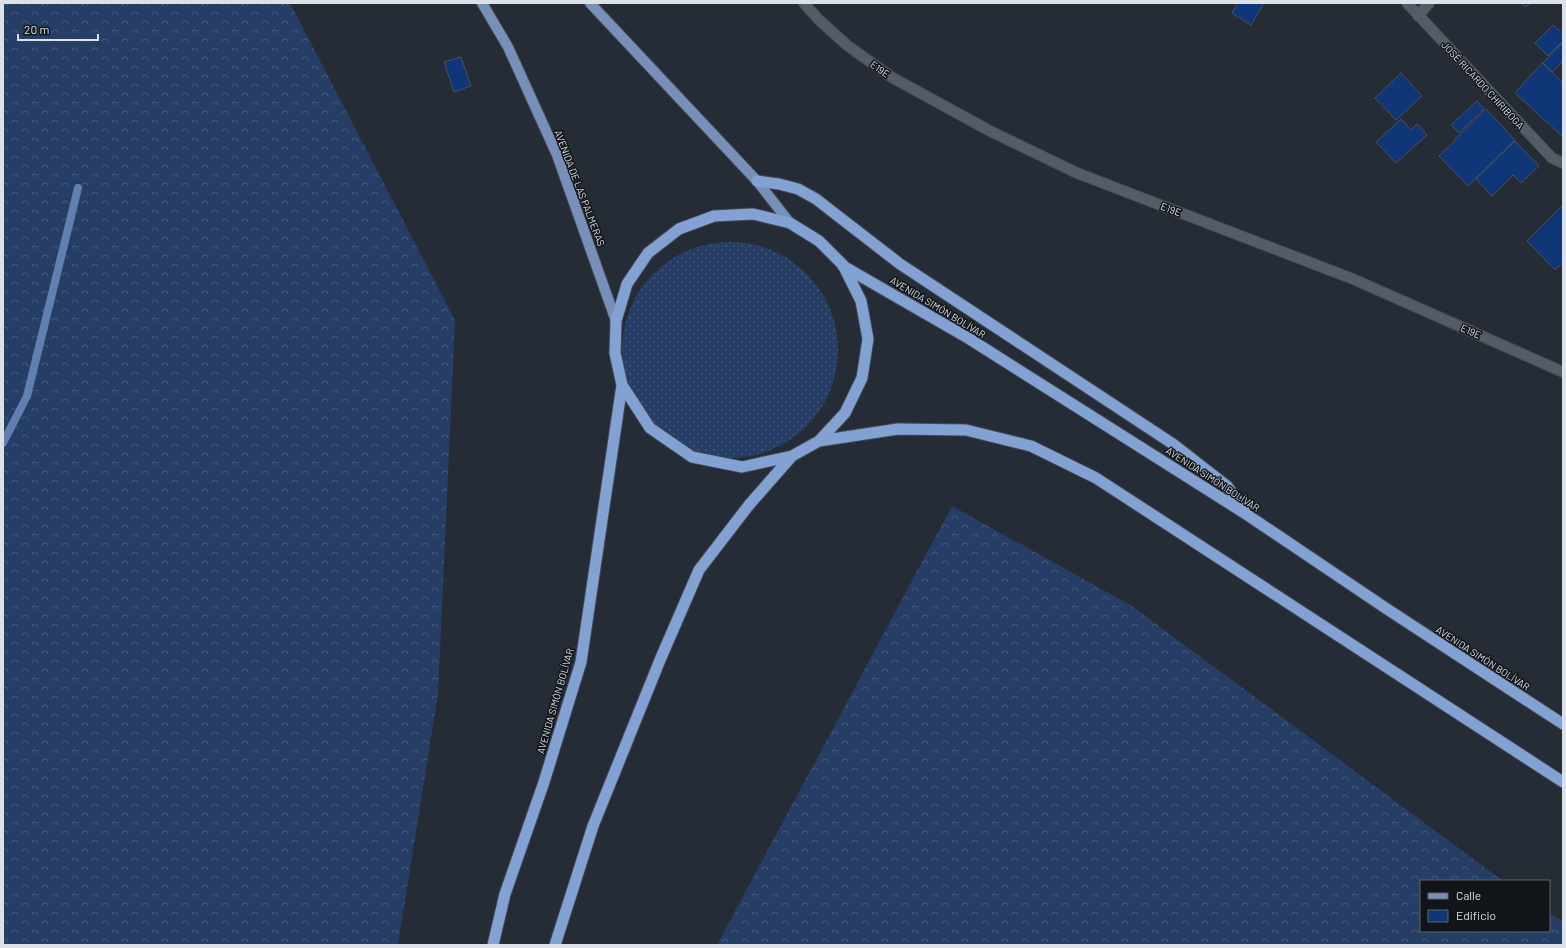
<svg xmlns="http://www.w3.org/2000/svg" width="1566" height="948" viewBox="0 0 1566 948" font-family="Barlow,sans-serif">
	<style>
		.grass { fill: url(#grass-dots) }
		.forest { fill: url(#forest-crowns) }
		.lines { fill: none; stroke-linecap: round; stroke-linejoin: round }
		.stream { stroke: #617fb0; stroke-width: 8 }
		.building { fill: #0f3777; stroke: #49505b }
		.minor-casing { stroke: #444952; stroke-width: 12 }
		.primary-casing { stroke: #444952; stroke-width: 12 }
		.trunk-casing { stroke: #444952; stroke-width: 13 }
		.minor { stroke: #555c67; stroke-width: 10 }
		.primary { stroke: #7790b9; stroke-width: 10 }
		.trunk { stroke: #82a2d4; stroke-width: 11 }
		.labels { text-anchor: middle; stroke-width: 3; stroke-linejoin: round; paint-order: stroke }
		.street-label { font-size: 10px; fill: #dce0e7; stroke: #111418 }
	</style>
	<defs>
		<pattern id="grass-dots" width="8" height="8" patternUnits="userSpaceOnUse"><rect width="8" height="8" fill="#263e66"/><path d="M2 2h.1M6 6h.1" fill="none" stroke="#455a7c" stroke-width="1.8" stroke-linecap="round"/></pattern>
		<pattern id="forest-crowns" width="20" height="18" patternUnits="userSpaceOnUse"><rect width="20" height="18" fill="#263e66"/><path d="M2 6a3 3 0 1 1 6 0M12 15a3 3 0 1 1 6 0" fill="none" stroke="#455a7c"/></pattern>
	</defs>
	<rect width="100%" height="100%" fill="#252c35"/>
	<path class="grass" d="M622 350a108 108 0 1 1 216 0a108 108 0 1 1-216 0Z"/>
	<path class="forest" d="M3,3H290L455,320L438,694L398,945H3Z
		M952,506L1132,606L1503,881H1421V931H1549V913L1563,921V945H717Z"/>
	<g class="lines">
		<path class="stream" d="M3,443L27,396L78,188"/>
	</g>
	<path class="building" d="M1238,3H1264L1251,25L1232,13Z
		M1521,3H1530L1526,7Z
		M1553,25L1563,34V41L1548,56L1535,43Z
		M1563,42V61L1552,72L1543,63Z
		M461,57L471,86L454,92L444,62Z
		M1542,63L1563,83V137L1515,93Z
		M1401,73L1422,96L1396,120L1375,98Z
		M1477,101L1484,109L1459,133L1451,125Z
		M1486,109L1515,140L1468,186L1439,156L1455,141L1454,140Z
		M1401,119L1411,130L1417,124L1427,135L1396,163L1376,142Z
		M1515,141L1539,166L1521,183L1513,175L1492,196L1476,179Z
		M1563,205V262L1555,270L1527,241Z"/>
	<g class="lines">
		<defs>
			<path id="minor" d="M804,3L818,19L848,46L893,78L990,131L1077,173L1353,279L1563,372
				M1407,3L1552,158L1563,163
				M1418,16L1429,3"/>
			<path id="primary" d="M482,3L508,47L557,155L616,321
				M590,3L757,181L790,223"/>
			<path id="trunk" d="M757,181L779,184L798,189L816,199L900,264L1173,444L1227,486L1244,510
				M843,266L968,338L1246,514L1387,609L1563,724
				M819,441L898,429L966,430L1031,446L1096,478L1563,782
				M493,945L505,894L544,782L581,662L622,385
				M555,945L593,826L660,660L699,570L749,505L792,456L819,441L845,413L862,378L868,339L861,301L843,265L819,241L790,223L753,214L714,216L679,229L648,253L627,284L616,321L615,353L622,385L650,428L692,457L742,467L792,456"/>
		</defs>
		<use href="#minor" class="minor-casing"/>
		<use href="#primary" class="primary-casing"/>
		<use href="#trunk" class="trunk-casing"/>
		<use href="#minor" class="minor"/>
		<use href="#primary" class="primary"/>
		<use href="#trunk" class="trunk"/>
	</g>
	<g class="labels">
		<g class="street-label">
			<text transform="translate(880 69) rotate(35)" y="4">E19E</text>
			<text transform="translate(1483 85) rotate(47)" y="4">JOSÉ RICARDO CHIRIBOGA</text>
			<text transform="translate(580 188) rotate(69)" y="4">AVENIDA DE LAS PALMERAS</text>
			<text transform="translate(1171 209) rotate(21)" y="4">E19E</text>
			<text transform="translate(938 307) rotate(31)" y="4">AVENIDA SIMÓN BOLÍVAR</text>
			<text transform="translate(1471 331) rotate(24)" y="4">E19E</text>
			<text transform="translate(1213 479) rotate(33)" y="4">AVENIDA SIMÓN BOLÍVAR</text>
			<text transform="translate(1483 658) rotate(33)" y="4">AVENIDA SIMÓN BOLÍVAR</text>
			<text transform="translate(555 701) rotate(-74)" y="4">AVENIDA SIMÓN BOLÍVAR</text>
		</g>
	</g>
	<rect width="1566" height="948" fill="none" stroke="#dce0e7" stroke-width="8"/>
	<rect x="1420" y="880" width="130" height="52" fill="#111418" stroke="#62666b"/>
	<rect x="1428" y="893" width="20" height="6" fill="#7790b9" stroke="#62666b"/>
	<text x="1456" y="900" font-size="12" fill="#dce0e7">Calle</text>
	<rect x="1428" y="910" width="20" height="12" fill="#0f3777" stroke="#62666b"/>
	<text x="1456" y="920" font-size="12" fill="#dce0e7">Edificio</text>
	<path d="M18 34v6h80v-6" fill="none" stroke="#dce0e7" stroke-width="2"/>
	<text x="24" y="34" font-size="12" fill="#dce0e7" stroke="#111418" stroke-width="3" paint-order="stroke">20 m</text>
</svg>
